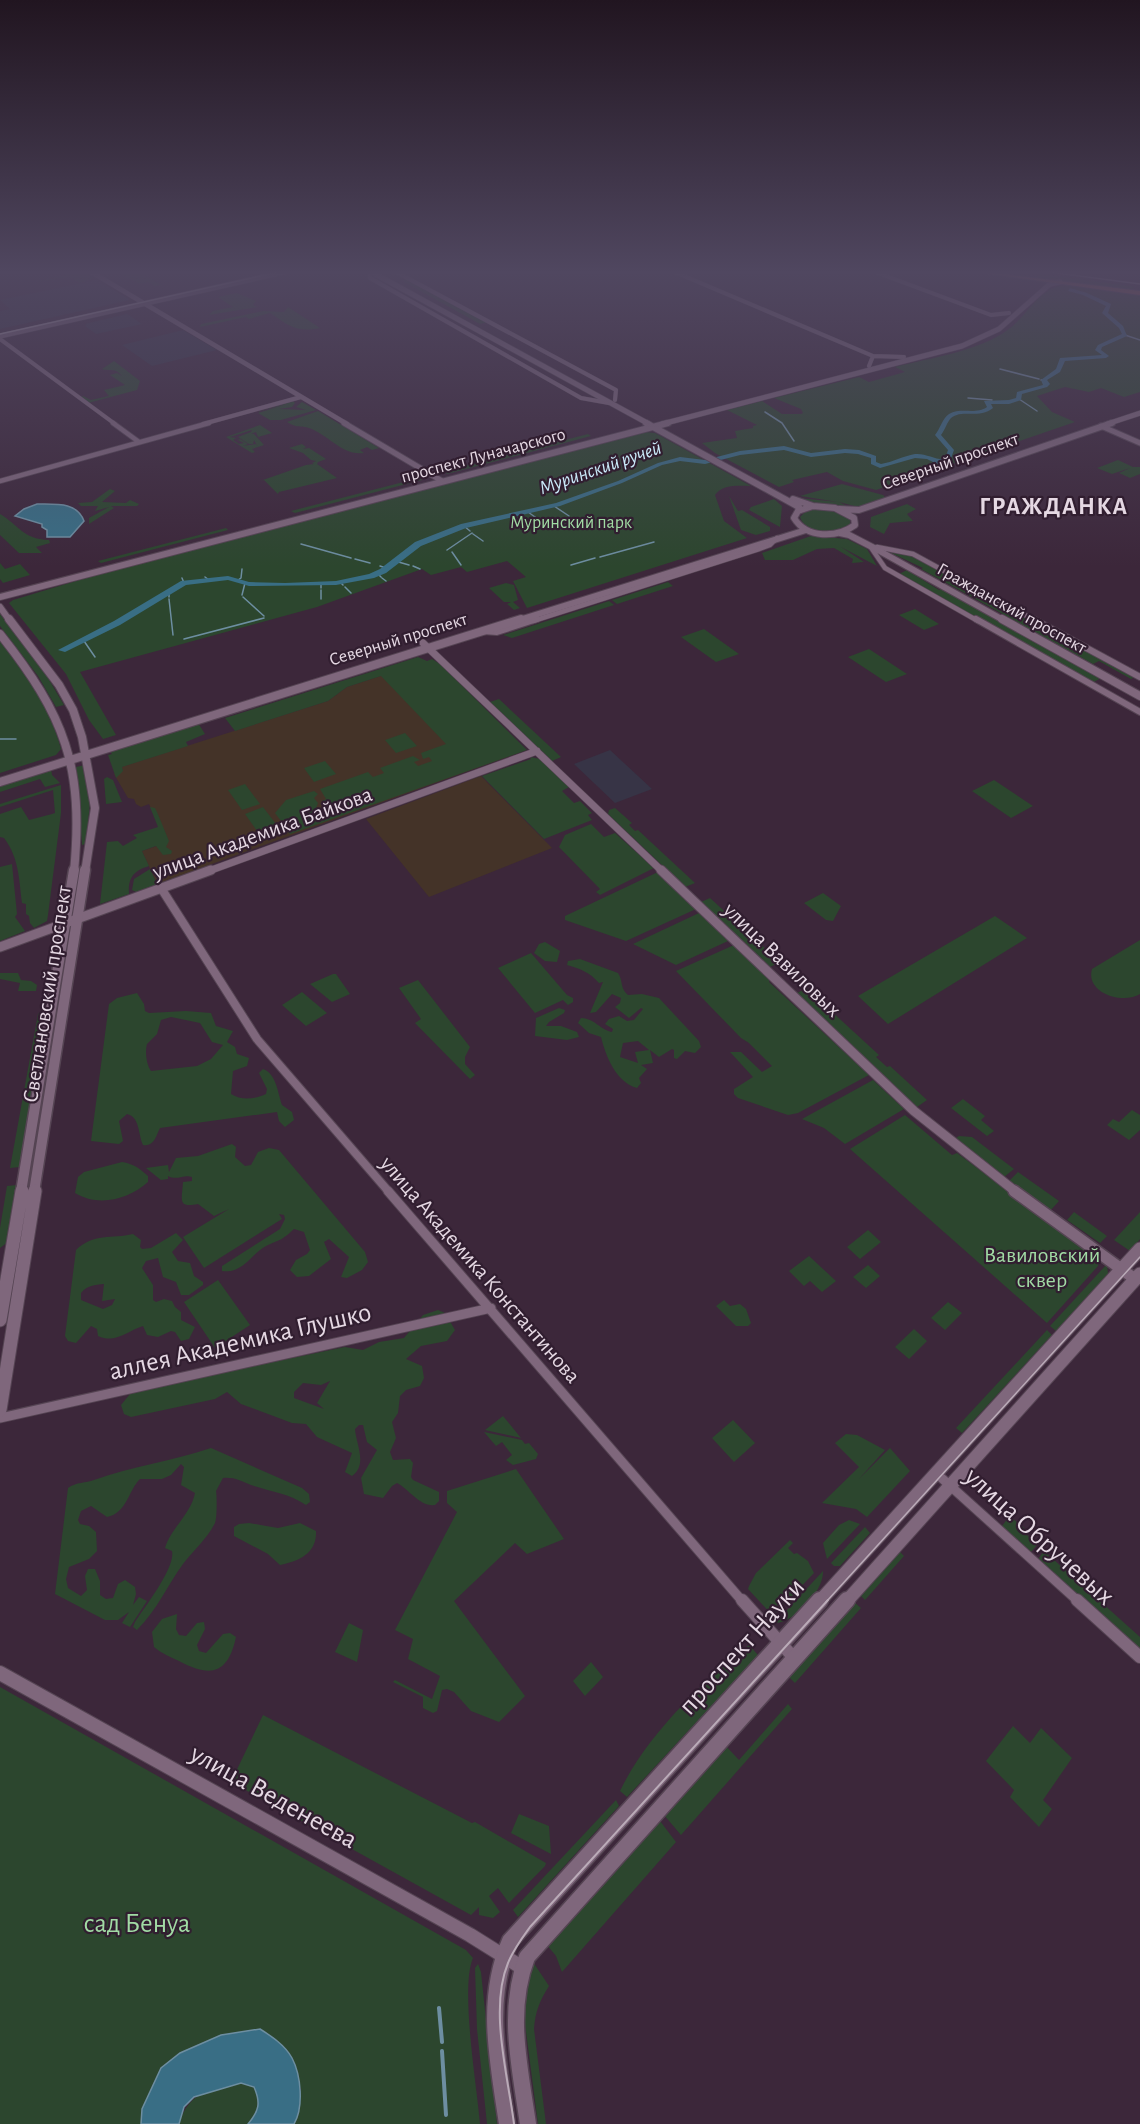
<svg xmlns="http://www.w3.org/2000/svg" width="1140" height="2124" viewBox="0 0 1140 2124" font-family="'Alegreya Sans',sans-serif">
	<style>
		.commercial { fill: #373446 }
		.medical { fill: #443328 }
		.green { fill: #2c462e; fill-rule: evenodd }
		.water { fill: #396e85; stroke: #6d8ea1; stroke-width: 1.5 }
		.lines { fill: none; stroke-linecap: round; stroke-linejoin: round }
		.stream-far1 { stroke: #6d8ea1; stroke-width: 1.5 }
		.stream { stroke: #6d8ea1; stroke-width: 4 }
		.river { fill: #396e85; fill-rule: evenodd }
		.minor-far5-casing { stroke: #554453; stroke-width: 4.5 }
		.minor-far4-casing { stroke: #554453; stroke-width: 6 }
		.minor-far3-casing { stroke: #554453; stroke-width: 8 }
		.minor-far2-casing { stroke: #554453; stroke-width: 10 }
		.minor-far1-casing { stroke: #554453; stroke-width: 11 }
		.minor-casing { stroke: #554453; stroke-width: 14 }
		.tertiary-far5-casing { stroke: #554453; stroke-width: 5 }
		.tertiary-far4-casing { stroke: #554453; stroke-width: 7 }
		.tertiary-far3-casing { stroke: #554453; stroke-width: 8 }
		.tertiary-far2-casing { stroke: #554453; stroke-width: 11 }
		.tertiary-far1-casing { stroke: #554453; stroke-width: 14 }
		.tertiary-casing { stroke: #554453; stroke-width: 16 }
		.secondary-far5-casing { stroke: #554453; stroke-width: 6 }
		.secondary-far4-casing { stroke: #554453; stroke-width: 8 }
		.secondary-far3-casing { stroke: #554453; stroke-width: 10 }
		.secondary-far2-casing { stroke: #554453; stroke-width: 13 }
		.secondary-far1-casing { stroke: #554453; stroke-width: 15 }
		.secondary-casing { stroke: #554453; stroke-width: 19 }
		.primary-casing { stroke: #554453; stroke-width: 2 }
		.minor-far5 { stroke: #7f677c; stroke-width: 4 }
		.minor-far4 { stroke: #7f677c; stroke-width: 4.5 }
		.minor-far3 { stroke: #7f677c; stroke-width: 6 }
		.minor-far2 { stroke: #7f677c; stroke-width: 8 }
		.minor-far1 { stroke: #7f677c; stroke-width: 9 }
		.minor { stroke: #7f677c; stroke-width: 12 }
		.tertiary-far5 { stroke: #7f677c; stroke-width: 4.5 }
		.tertiary-far4 { stroke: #7f677c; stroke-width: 5 }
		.tertiary-far3 { stroke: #7f677c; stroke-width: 7 }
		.tertiary-far2 { stroke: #7f677c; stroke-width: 9 }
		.tertiary-far1 { stroke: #7f677c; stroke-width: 11 }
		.tertiary { stroke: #7f677c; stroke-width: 14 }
		.secondary-far5 { stroke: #7f677c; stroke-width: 5 }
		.secondary-far4 { stroke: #7f677c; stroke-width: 6 }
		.secondary-far3 { stroke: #7f677c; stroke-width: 8 }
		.secondary-far2 { stroke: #7f677c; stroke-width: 10 }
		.secondary-far1 { stroke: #7f677c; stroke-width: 13 }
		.secondary { stroke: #7f677c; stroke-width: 16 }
		.primary { fill: #b9654f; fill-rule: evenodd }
		.tram-far1 { stroke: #baabb8; stroke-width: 1.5 }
		.tram { stroke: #baabb8; stroke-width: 2 }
		.labels { text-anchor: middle; stroke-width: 4.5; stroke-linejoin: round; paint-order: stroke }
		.far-street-label { font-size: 18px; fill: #e5d8e3; stroke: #311e30 }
		.far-park-label { font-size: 18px; fill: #a1dba4; stroke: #311e30 }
		.far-water-label { font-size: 20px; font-style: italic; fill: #caeaf9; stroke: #311e30 }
		.street-label { font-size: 22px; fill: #e5d8e3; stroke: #311e30 }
		.park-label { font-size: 22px; fill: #a1dba4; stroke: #311e30 }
		.far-district-label { font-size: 24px; font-weight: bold; letter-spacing: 1.5px; fill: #e5d8e3; stroke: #311e30 }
		.near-street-label { font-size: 27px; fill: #e5d8e3; stroke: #311e30 }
		.near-park-label { font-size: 27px; fill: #a1dba4; stroke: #311e30 }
	</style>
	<rect width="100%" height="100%" fill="#3c273a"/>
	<path class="commercial" d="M97,280L130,300L0,329V311L10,309L0,300Z
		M127,314L142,324L96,334L85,326L87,325L85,324Z
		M183,330L217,350L152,366L122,345Z
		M610,750L652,789L615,803L574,764Z"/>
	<path class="medical" d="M417,664L518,753L157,884L142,851L166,843L149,804L141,807L136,804L134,799L128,798L114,774L123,771L121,767L328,701L347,687Z
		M481,776L552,848L429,897L366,819Z"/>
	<path class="green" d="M58,270H79L94,278L80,283L70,277L36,282L65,275Z
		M113,270H140V272L150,270L156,273L144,275L162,285L155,286L148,282L140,284Z
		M1040,274L1131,286L1135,288L1122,290L1036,278Z
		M403,277L488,322L480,324L404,282Z
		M1069,285L1140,295V392L1124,397L1101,388L1089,392L1065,387L1037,396L1052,412L1075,422L876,490L843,481L827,472L792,480L794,482L779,487L715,453L702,443L737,438L735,431L753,428V426L757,425L727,410L762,401L782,414H801L803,413L801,409L774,398L859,377L869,382L905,372L895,367C930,358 980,351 1009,329C1029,314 1041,284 1069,285Z
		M237,293L256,301L253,305L257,307L209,315L213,311L233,307L218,297Z
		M288,307L320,328C297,333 289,326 270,313L249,319L246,317L200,327L201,324L263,311L284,312Z
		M114,361L140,381L137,390L88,403L81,397L83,396L91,400L109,396L104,390L125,385L110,375L117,373L122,376C115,367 110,372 102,369Z
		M293,401L295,403L292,407L279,409L306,410L296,407L302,402L316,410L281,420H270L258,413L287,404L257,412Z
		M318,411L379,448L372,450L367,447L360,450L364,453C342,456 329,435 309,428C300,425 299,429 287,422Z
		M260,425L272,433L258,437L256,432L251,434H254L264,445L258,447L254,440L253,444H249L238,437L251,432L252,430L230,437L236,438L233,440L239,444L244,443L238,440L240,439L248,444L243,446L256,444L258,447L252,449L255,452L252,453L226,437Z
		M645,432L655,433L751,486C738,486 723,484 715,495L724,521L747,538L527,608L513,581L526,577L507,561L467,572L461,567L431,575L422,569L317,607L80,672L116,735L103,739L89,720L66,674L9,603L13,600L99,574Z
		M588,434L591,436L447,474L445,471Z
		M302,444L306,447L303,449L309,448L326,459L318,462L317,464L337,478L279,492L278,494L264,480L260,481L306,465L314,464L312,463L316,461L311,460L303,453L289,448Z
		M1118,460L1133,467H1140V474L1130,478L1119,473L1130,468L1112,474L1097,468Z
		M419,478L422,480L295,513L291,511Z
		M842,484L883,495L886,498L858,507L839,502L847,506L846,507L810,504L799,498L838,502L800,496Z
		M110,489L115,491L102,502L126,503L130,500L139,504L137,506H111L114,508L89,524V518L109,507L95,511L98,506H81L78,503L92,502Z
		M729,496L738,511L742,510L770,527V531L756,535L741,530Z
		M774,499L782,506L780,527L749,510L751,507Z
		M907,504L916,509L907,514L913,521L890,523L884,534L870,527L871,517Z
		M815,509L837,511L850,519V524C837,534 806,536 800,517L806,511Z
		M0,514C19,525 22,539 49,540L50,543L36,547L42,553H19L0,535Z
		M226,528L228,530L101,563L98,561Z
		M811,536L847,539L867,549L877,566L841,547L864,562L852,563L853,559L834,548L817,549L793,560H765L762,553Z
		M887,551L911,555L1136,676L1131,679L1099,661L1093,664L921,569L923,568Z
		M0,563L5,569L20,564L30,575L3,583L0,579Z
		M907,570L939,590L943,588L1103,677L1092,683L899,574Z
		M668,582L673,586L617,604L612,600Z
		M506,583L514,585L518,600L513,602L520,608L514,610L507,604L511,602H504L489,588Z
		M609,601L614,605L512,638L503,635Z
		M915,609L939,624L924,630L899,615Z
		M0,614L45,673L64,705L56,707L38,676L0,626Z
		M704,629L739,654L716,662L681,637Z
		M0,640C26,675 50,706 61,749L56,755L0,773Z
		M869,649L907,674L886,682L848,657Z
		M418,657L427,661L432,659L440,664L527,750L290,834L285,829L297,826L291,818L281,821L275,813L286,800L314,791L318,794L314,798L318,803L316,808L325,809L330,806L322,801L326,799L320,789L368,772L373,777L384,773L380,768L413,756L420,760L414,762L418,766L432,761L429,757L423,759L421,753L446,744L381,676L347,687L328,701L235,731L225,718Z
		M499,699L561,757L552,761L490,702Z
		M198,723L205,734L186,742L188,746L122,767L123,771L116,778L108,755L112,754L110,751Z
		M405,733L417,746L396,753L385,740Z
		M530,757L540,759L569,787L562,791L574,803L580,801L592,813L588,815L592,820L544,839L482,776L531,759Z
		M325,761L336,774L314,782L304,768Z
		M85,765L90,802L86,844L82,845L76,767Z
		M51,769L52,775L60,783L45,787L40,779L0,792V785Z
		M107,777L113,780L122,802L106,804L104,779Z
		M994,780L1033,806L1011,818L972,791Z
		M245,784L260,804L242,810L228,790Z
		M61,785V813L48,915L47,921L34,928L30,923L29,916L26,914V904L22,903C19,879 19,858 4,838L0,837V814L21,807L29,820L52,814L55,813L53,790L0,807V804Z
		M150,807L155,808L157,812L169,841L166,847L172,851L171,854L163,855L156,846L142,851L149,866C133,871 128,878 129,894L100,904L107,842L118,841L123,846L137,838L133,835L158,827Z
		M263,807L276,824L257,831L245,814Z
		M615,808L632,823L629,825L635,831L638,830L695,883L685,887L608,814L609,810Z
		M591,824L604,837L615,833L654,868L600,895L596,892L600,889L559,847L565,835Z
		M12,864L17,914L15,917L25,931L0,941V867Z
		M150,869L157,884L136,892L132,890L134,879Z
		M658,872L696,909L626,941L565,920V916Z
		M823,893L841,906L833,921L826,920L804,903Z
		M710,898L780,962L770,967L701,902Z
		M699,913L728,941L676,965L633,944Z
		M995,916L1027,938L888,1024L858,996Z
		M1140,940V994C1123,1005 1085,993 1092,969Z
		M545,942L560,951L557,962L545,961L534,953L539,944Z
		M734,945L770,980L769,982L869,1075L798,1113L788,1115L738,1098L734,1094V1089L753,1077L730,1052H741L762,1072L772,1066L749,1043L741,1038L676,971Z
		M531,953L567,995L573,998V1002L568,1005L563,1000L535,1013L498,968Z
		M580,959L618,973C623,980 620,989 628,995L642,994L659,998L699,1041L701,1047L695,1053L685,1051L677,1059L674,1058V1050L672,1049L659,1057L650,1050L653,1063L641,1065L647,1069L639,1078L641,1083L637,1088C616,1082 606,1057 601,1037L589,1033L578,1023L581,1018C596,1019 600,1030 612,1032L613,1029L605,1024L609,1019L619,1016L627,1021L634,1020L643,1009L641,1008L629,1018L615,1007L620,1003L621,998L612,994L596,1012L590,1013L603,982L599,983C589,972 581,969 567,965L568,961ZM638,1041L649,1050L635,1052L638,1063L620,1057L623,1043Z
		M0,973H18L21,980L31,981L37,985L36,991H18L20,983L0,979Z
		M333,974H336L350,994L332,1002L310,984Z
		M418,980L470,1047L465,1057V1064L475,1075L470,1079L415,1023L421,1019L399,988Z
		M807,988L822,1002L819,1004L827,1011L830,1010L879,1055L876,1057L887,1067L890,1066L927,1100L917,1107L797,993Z
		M302,992L327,1013L306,1026L282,1005Z
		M137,993L144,1004L145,1011L149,1013L186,1011L211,1013L216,1026L233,1031L227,1042L235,1047L237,1054L249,1058L247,1066L233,1071L231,1094C242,1101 255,1099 266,1094L267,1089L259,1073L263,1069C276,1073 278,1093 282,1105L292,1112L294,1120L285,1127L279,1121L277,1112L160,1128C156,1136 154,1147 143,1145C138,1134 140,1117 127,1114L119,1121L123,1141L119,1144L91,1141L109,1004L117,998ZM171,1017L200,1023L212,1042L223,1045L211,1059L197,1066L151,1071C146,1064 145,1051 147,1044L157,1034L161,1020Z
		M48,1006L20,1167L10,1168L38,1014Z
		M559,1008L565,1010L564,1013L549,1022L546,1026H561L577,1032L579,1037L567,1040L535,1036L536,1018Z
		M873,1080L904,1109L845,1144L824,1128L802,1119Z
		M963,1099L985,1116L981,1120L994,1131L987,1136L951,1108Z
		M1132,1110L1140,1115V1130L1129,1140L1107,1125L1113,1119L1119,1122Z
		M905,1115L952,1155L957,1153L1099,1259L1098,1266L1047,1323L850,1149Z
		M959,1136L972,1137L1014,1169L1004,1177L956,1138Z
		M232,1144L236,1147L235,1157L245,1166L251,1165L258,1152L269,1148L279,1150L365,1252L368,1262L362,1270L347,1278L341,1277L349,1257L329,1239L324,1242L331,1259L309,1276L297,1277L290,1270L296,1260L307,1254L310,1250L304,1232L294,1229C281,1241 281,1239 266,1246C251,1254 243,1274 222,1271V1266L280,1229L285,1219L284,1215L279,1214L282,1219L204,1268L183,1237L229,1209L214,1216L198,1204C177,1208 182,1200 183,1182L192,1181V1177C184,1174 177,1181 168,1176V1179L161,1180L146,1168L168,1165L169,1172L176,1158L198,1156Z
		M122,1162C134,1164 139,1168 148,1176V1182C128,1200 98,1207 75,1193L78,1177L84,1172Z
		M1018,1172L1059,1201L1050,1211L1009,1181Z
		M17,1185L8,1242L0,1248V1228L7,1186Z
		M1074,1212L1107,1236L1100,1243L1067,1220Z
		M1140,1212V1239L1130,1251L1114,1240Z
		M868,1230L881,1242L860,1259L847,1247Z
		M176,1233L183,1240L172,1252L178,1261L190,1263L194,1276L203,1282V1285L189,1295H181L176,1282L163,1277L158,1258L146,1261L142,1268L153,1285V1300L156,1302L164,1299L172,1301L175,1307L181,1312V1320L195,1327L189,1339L181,1341L175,1332L171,1331L158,1337L147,1335L143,1326C127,1331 116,1344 98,1336L97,1329L91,1326L76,1343L68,1341L65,1336L76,1250C93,1233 112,1239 133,1234L141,1240L140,1247L142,1249L151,1248ZM104,1284L102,1301L115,1299L112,1305L103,1309L81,1300V1293C88,1285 94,1285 104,1284Z
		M809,1256L836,1281L822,1292L810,1281L804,1286L789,1271Z
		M1107,1264L1108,1274L1056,1331L1050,1326Z
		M868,1265L880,1276L866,1288L853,1277Z
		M218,1280L250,1325L215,1348L184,1302Z
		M724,1300L730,1306L740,1304L746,1309L751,1323L748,1326H736L716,1306Z
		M948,1302L962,1313L945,1330L931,1318Z
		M438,1310L445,1313L455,1330L447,1341L421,1346L406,1359L422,1366L424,1378L420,1386L406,1390L400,1396L398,1413L392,1422L396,1438L390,1452L393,1460L410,1459L413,1463L411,1477L413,1480L439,1492V1501L435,1505C420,1507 410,1490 397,1483L392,1486L383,1498L364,1494L361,1478L377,1450L367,1442L363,1425H359L355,1429C356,1444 368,1465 352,1476L345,1472L352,1453L317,1437L306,1424L292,1423L241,1404L227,1392L215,1399L131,1417L124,1414L121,1405L130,1394L144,1389L345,1347L363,1350L379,1342L404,1338L423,1315ZM330,1381L317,1403L324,1409L294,1398V1392L303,1383L321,1385Z
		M914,1329L927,1341L909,1359L895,1347Z
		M1047,1330L1052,1335L962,1433L956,1428Z
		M503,1416L521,1438L485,1430Z
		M733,1420L755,1443L734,1462L712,1438Z
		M484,1432L522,1440L525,1444L529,1443L538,1454L536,1459L513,1465L506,1460L512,1455L502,1442L496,1446Z
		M846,1434L857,1435L885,1450L859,1479L890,1448L910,1471L867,1517L856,1509L822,1503L859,1467L835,1443Z
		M211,1448L302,1488L309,1494L310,1502L306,1505C288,1493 271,1492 251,1485C240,1481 235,1477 223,1478L216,1491C217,1496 217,1519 215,1523C207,1539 193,1551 183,1564C167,1586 157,1610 137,1630L133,1627L135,1622C144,1608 176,1567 172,1551L165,1548C171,1528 191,1514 195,1493L181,1485L184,1467L181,1464L171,1475L162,1479H140C128,1491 127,1513 107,1517L91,1506L81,1511L78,1520L80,1524L89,1526L96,1532L97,1551L89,1559L69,1567L66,1579L68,1588L81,1596L87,1590L85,1576L88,1569H95L100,1581V1595L106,1599L113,1598L118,1584L125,1580L135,1587L136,1594L133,1605L139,1597L147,1601L130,1627L122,1623L129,1612L118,1620H105L55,1594L68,1488C76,1482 86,1483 94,1480C132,1466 173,1461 211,1448Z
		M516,1469L564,1539L527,1554L515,1543L454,1601L525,1696L499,1722L471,1711L454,1692L447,1689L442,1690L437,1711L433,1713L423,1708V1697L393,1682L395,1680L432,1699L440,1676L408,1659L413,1639L395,1630L457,1512L447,1503V1491Z
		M1008,1518H1012L1029,1532L1027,1535L1037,1545L1031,1552L1002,1526Z
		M849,1520L860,1524L827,1559L823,1543L839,1525Z
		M249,1523L278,1528L300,1523L316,1531C317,1553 300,1561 280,1565L268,1554L234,1536V1527L239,1524Z
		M865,1527L870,1533L840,1566H834L831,1563Z
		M790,1540L793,1543L788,1548L794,1554L797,1553L808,1561L814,1573L773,1616L748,1589L749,1586L756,1573Z
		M1044,1551L1140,1637V1650L1038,1559Z
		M900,1552L904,1556L865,1600L860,1595Z
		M823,1571C824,1591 794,1623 775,1623Z
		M854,1602L861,1608L795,1683L788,1676Z
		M177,1614L176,1629L179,1635L186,1636L197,1623L204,1622L205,1629L197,1645L199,1651L206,1653L223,1634L230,1633L236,1637C228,1674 211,1678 179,1661C170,1657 161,1653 154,1647L152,1632L162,1619Z
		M349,1623L363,1630L357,1662L335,1652Z
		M749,1645L758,1655L753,1661L627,1797L620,1791C647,1735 701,1683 749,1645Z
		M591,1662L603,1677L585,1696L573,1681Z
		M0,1687L466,1950L473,1958C460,1988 477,2086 480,2124H294L301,2088L180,2053L161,2068L142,2109L141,2124H0Z
		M788,1704L792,1709L681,1835L664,1815L726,1746L739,1760Z
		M263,1715L472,1823L475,1822L546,1863L545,1866L509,1903L498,1888L489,1896L500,1912L493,1918L479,1915V1907L471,1915L231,1782Z
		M1013,1726L1030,1743L1041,1728L1072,1758L1043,1800L1052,1809L1039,1827L1010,1797L1014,1790L986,1761Z
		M616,1800L619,1806L518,1917L513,1910Z
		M519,1814L549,1826L551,1854L511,1833Z
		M660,1821L676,1842L562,1972L556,1956L547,1945Z
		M533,1962L549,1986C540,2000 535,2012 534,2029L546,2124H538L522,2001Z
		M478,1964L481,1972L497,2124H487L477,2029L475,1968Z
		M241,2083L254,2087C261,2103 259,2111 248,2124H179C189,2091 210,2090 241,2083Z"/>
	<path class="water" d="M37,504C57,504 77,502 84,521L70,537H47V530L42,527V524L15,516L24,509Z
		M260,2029C271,2036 285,2045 292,2058C301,2075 304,2107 294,2124H248C259,2111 261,2103 254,2087L241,2083L194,2097L184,2107L179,2124H141L142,2109L161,2068L180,2053L221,2035Z"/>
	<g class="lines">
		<path class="stream-far1" d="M1125,335L1140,340
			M1000,369L1039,379
			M1041,380H1044
			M968,398L992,400
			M1019,399L1037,411
			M765,412L782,423L794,441
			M554,506L569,516
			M528,512L552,529
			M464,526L470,531
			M473,534L483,541
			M301,544L351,558
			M447,550L472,533
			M452,552L461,565
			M600,557L654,542
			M355,559L370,563
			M395,561L409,565
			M571,565L595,558
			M380,566L386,568
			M413,566L420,569
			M378,574L381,577
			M205,577L209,580
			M182,578L184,583
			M382,578L386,581
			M238,580L241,578L242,569
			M340,582L343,585
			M321,583V588
			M345,587L351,593
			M321,590V599
			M169,592V597
			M242,595L245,583
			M243,597L264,616
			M169,599L173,635
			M184,639L264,618
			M84,641L95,657
			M0,739H16"/>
		<path class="stream" d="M439,2008L442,2042
			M442,2051L446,2115"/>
		<path class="river" d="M1081,270H1085L1084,274H1080Z
			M1070,288L1087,293L1111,304L1108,313L1123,326L1127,336L1102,347L1101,350L1109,356L1106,358L1065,361L1060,372L1047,380L1050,384L1047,387L1022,394L1021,400L1009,404H991L993,408C980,419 961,409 951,418C947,422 945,430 941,435L954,450L950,461L937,464L927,459L915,458L880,468L871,464V458L858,454L845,453L811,457L784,450L740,455L705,464L680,461L662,465L622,483L560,506L466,528L421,546L386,573L374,578L336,585L249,586L228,580L186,585L120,625L65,652L58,650L114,621L181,581L228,576L249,582L285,583L336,581L369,574L380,569L415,542L461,524L556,503L618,481L658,463L680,457L705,460L740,451L784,446L811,453L845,449L859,450L876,456V462L881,464C893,462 903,456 915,454C926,453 935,460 945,459L948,450L935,435C940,429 942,419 949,414C961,407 976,415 987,407L984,401L1009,400L1016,398L1017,392L1043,385L1041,380L1056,369L1060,358L1102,355L1095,350L1098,345L1122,334L1119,328L1102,313L1106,306L1083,295L1068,291Z"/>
		<defs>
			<path id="minor-far5" d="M369,270L370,278L581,398L609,403
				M384,270L398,273L616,390L615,400
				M670,270L873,356L904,357
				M870,270L991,315L1009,313
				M398,273L413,270
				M0,339L115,424
				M869,366L873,356
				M203,424L301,397"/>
			<path id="minor-far4" d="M113,423L139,442
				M0,481L209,423
				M870,546L885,568L978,621
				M877,547L913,554L1036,621
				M533,621L759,549L770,545L777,538"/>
			<path id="minor-far3" d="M976,619L1140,712
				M1033,619L1140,677
				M483,631L497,632L537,619"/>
			<path id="minor-far2" d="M161,888L257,1039L389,1192"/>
			<path id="minor-far1" d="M388,1191L743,1602
				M0,1418L491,1308
				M936,1473L1079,1602"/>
			<path id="minor" d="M742,1600L794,1658
				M1077,1600L1140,1657"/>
			<path id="tertiary-far5" d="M88,270L347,424"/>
			<path id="tertiary-far4" d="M344,423L442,481
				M1101,426L1140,443"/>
			<path id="tertiary-far3" d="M423,643L663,872
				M206,872L537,751"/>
			<path id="tertiary-far2" d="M661,870L914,1111L1016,1192
				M0,947L211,870"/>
			<path id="tertiary-far1" d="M1014,1191L1135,1279"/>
			<path id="tertiary" d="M0,1673L470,1935L521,1967"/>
			<path id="secondary-far5" d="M368,270L649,424
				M0,336L293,270
				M662,424L962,346L999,329L1050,284L1060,282
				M1107,424L1140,413"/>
			<path id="secondary-far4" d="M646,423L799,507L798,511
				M793,499L813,506
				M813,506L835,508L854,518L855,525C837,538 807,539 794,518L798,511Z
				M839,509L859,510L1112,423
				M840,533L849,535L876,549L1005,621
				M0,597L668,423
				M0,607L10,621
				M516,621L806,530"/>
			<path id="secondary-far3" d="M9,619L59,685L73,710L82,737L95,808L85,872
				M1002,619L1140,696
				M0,634C65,716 84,766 74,872
				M0,782L521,619"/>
			<path id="secondary-far2" d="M21,1192L74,870
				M34,1192L85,870"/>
			<path id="secondary-far1" d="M0,1320L22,1191
				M0,1410L35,1191
				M819,1602L1140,1249
				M846,1602L1140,1274"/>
			<path id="secondary" d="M507,2124C498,2062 484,2000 510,1941L820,1600
				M528,2124C520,2068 506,2011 527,1957L847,1600"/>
			<path id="primary" d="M968,270L1140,291V295L970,271Z"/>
		</defs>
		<use href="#minor-far5" class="minor-far5-casing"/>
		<use href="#minor-far4" class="minor-far4-casing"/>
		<use href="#minor-far3" class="minor-far3-casing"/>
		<use href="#minor-far2" class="minor-far2-casing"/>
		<use href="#minor-far1" class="minor-far1-casing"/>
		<use href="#minor" class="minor-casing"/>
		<use href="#tertiary-far5" class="tertiary-far5-casing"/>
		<use href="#tertiary-far4" class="tertiary-far4-casing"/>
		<use href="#tertiary-far3" class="tertiary-far3-casing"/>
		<use href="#tertiary-far2" class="tertiary-far2-casing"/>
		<use href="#tertiary-far1" class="tertiary-far1-casing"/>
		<use href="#tertiary" class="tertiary-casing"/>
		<use href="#secondary-far5" class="secondary-far5-casing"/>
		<use href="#secondary-far4" class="secondary-far4-casing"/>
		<use href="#secondary-far3" class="secondary-far3-casing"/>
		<use href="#secondary-far2" class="secondary-far2-casing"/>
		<use href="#secondary-far1" class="secondary-far1-casing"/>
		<use href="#secondary" class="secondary-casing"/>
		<use href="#primary" class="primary-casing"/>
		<use href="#minor-far5" class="minor-far5"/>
		<use href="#minor-far4" class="minor-far4"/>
		<use href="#minor-far3" class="minor-far3"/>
		<use href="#minor-far2" class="minor-far2"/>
		<use href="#minor-far1" class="minor-far1"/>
		<use href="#minor" class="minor"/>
		<use href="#tertiary-far5" class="tertiary-far5"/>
		<use href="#tertiary-far4" class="tertiary-far4"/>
		<use href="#tertiary-far3" class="tertiary-far3"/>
		<use href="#tertiary-far2" class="tertiary-far2"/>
		<use href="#tertiary-far1" class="tertiary-far1"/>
		<use href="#tertiary" class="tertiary"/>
		<use href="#secondary-far5" class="secondary-far5"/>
		<use href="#secondary-far4" class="secondary-far4"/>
		<use href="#secondary-far3" class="secondary-far3"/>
		<use href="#secondary-far2" class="secondary-far2"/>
		<use href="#secondary-far1" class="secondary-far1"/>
		<use href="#secondary" class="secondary"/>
		<use href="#primary" class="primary"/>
		<path class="tram-far1" d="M1034,270L1140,284
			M0,334L287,270
			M826,1602L1140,1257"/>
		<path class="tram" d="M514,2124C508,2076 489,2009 508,1963C513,1950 522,1938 530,1927L828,1600"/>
	</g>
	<linearGradient id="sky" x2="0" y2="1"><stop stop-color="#211520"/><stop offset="0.48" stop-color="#504760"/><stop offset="1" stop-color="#504760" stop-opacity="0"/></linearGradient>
	<rect width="1140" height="567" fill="url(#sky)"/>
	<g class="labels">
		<g class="far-street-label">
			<text transform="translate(483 455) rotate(-15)" y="6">проспект Луначарского</text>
			<text transform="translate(950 461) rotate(-19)" y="6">Северный проспект</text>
			<text transform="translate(1012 608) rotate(29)" y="6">Гражданский проспект</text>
			<text transform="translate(398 639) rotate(-17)" y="6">Северный проспект</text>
		</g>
		<g class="far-park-label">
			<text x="571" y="528">Муринский парк</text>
		</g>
		<g class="far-water-label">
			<text transform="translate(600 467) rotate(-19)" y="7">Муринский ручей</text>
		</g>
		<g class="street-label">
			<text transform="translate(262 832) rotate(-20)" y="8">улица Академика Байкова</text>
			<text transform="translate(783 959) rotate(44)" y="8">улица Вавиловых</text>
			<text transform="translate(46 994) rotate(-81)" y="8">Светлановский проспект</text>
			<text transform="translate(481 1269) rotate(49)" y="8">улица Академика Константинова</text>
		</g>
		<g class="park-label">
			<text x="1042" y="1262">Вавиловский<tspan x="1042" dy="25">сквер</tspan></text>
		</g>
		<g class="far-district-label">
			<text x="1054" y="514">ГРАЖДАНКА</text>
		</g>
		<g class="near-street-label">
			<text transform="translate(240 1341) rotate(-13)" y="9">аллея Академика Глушко</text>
			<text transform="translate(1040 1536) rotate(42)" y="9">улица Обручевых</text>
			<text transform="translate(741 1646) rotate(-48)" y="9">проспект Науки</text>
			<text transform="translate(274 1796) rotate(29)" y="9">улица Веденеева</text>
		</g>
		<g class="near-park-label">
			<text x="137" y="1932">сад Бенуа</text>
		</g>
	</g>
</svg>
